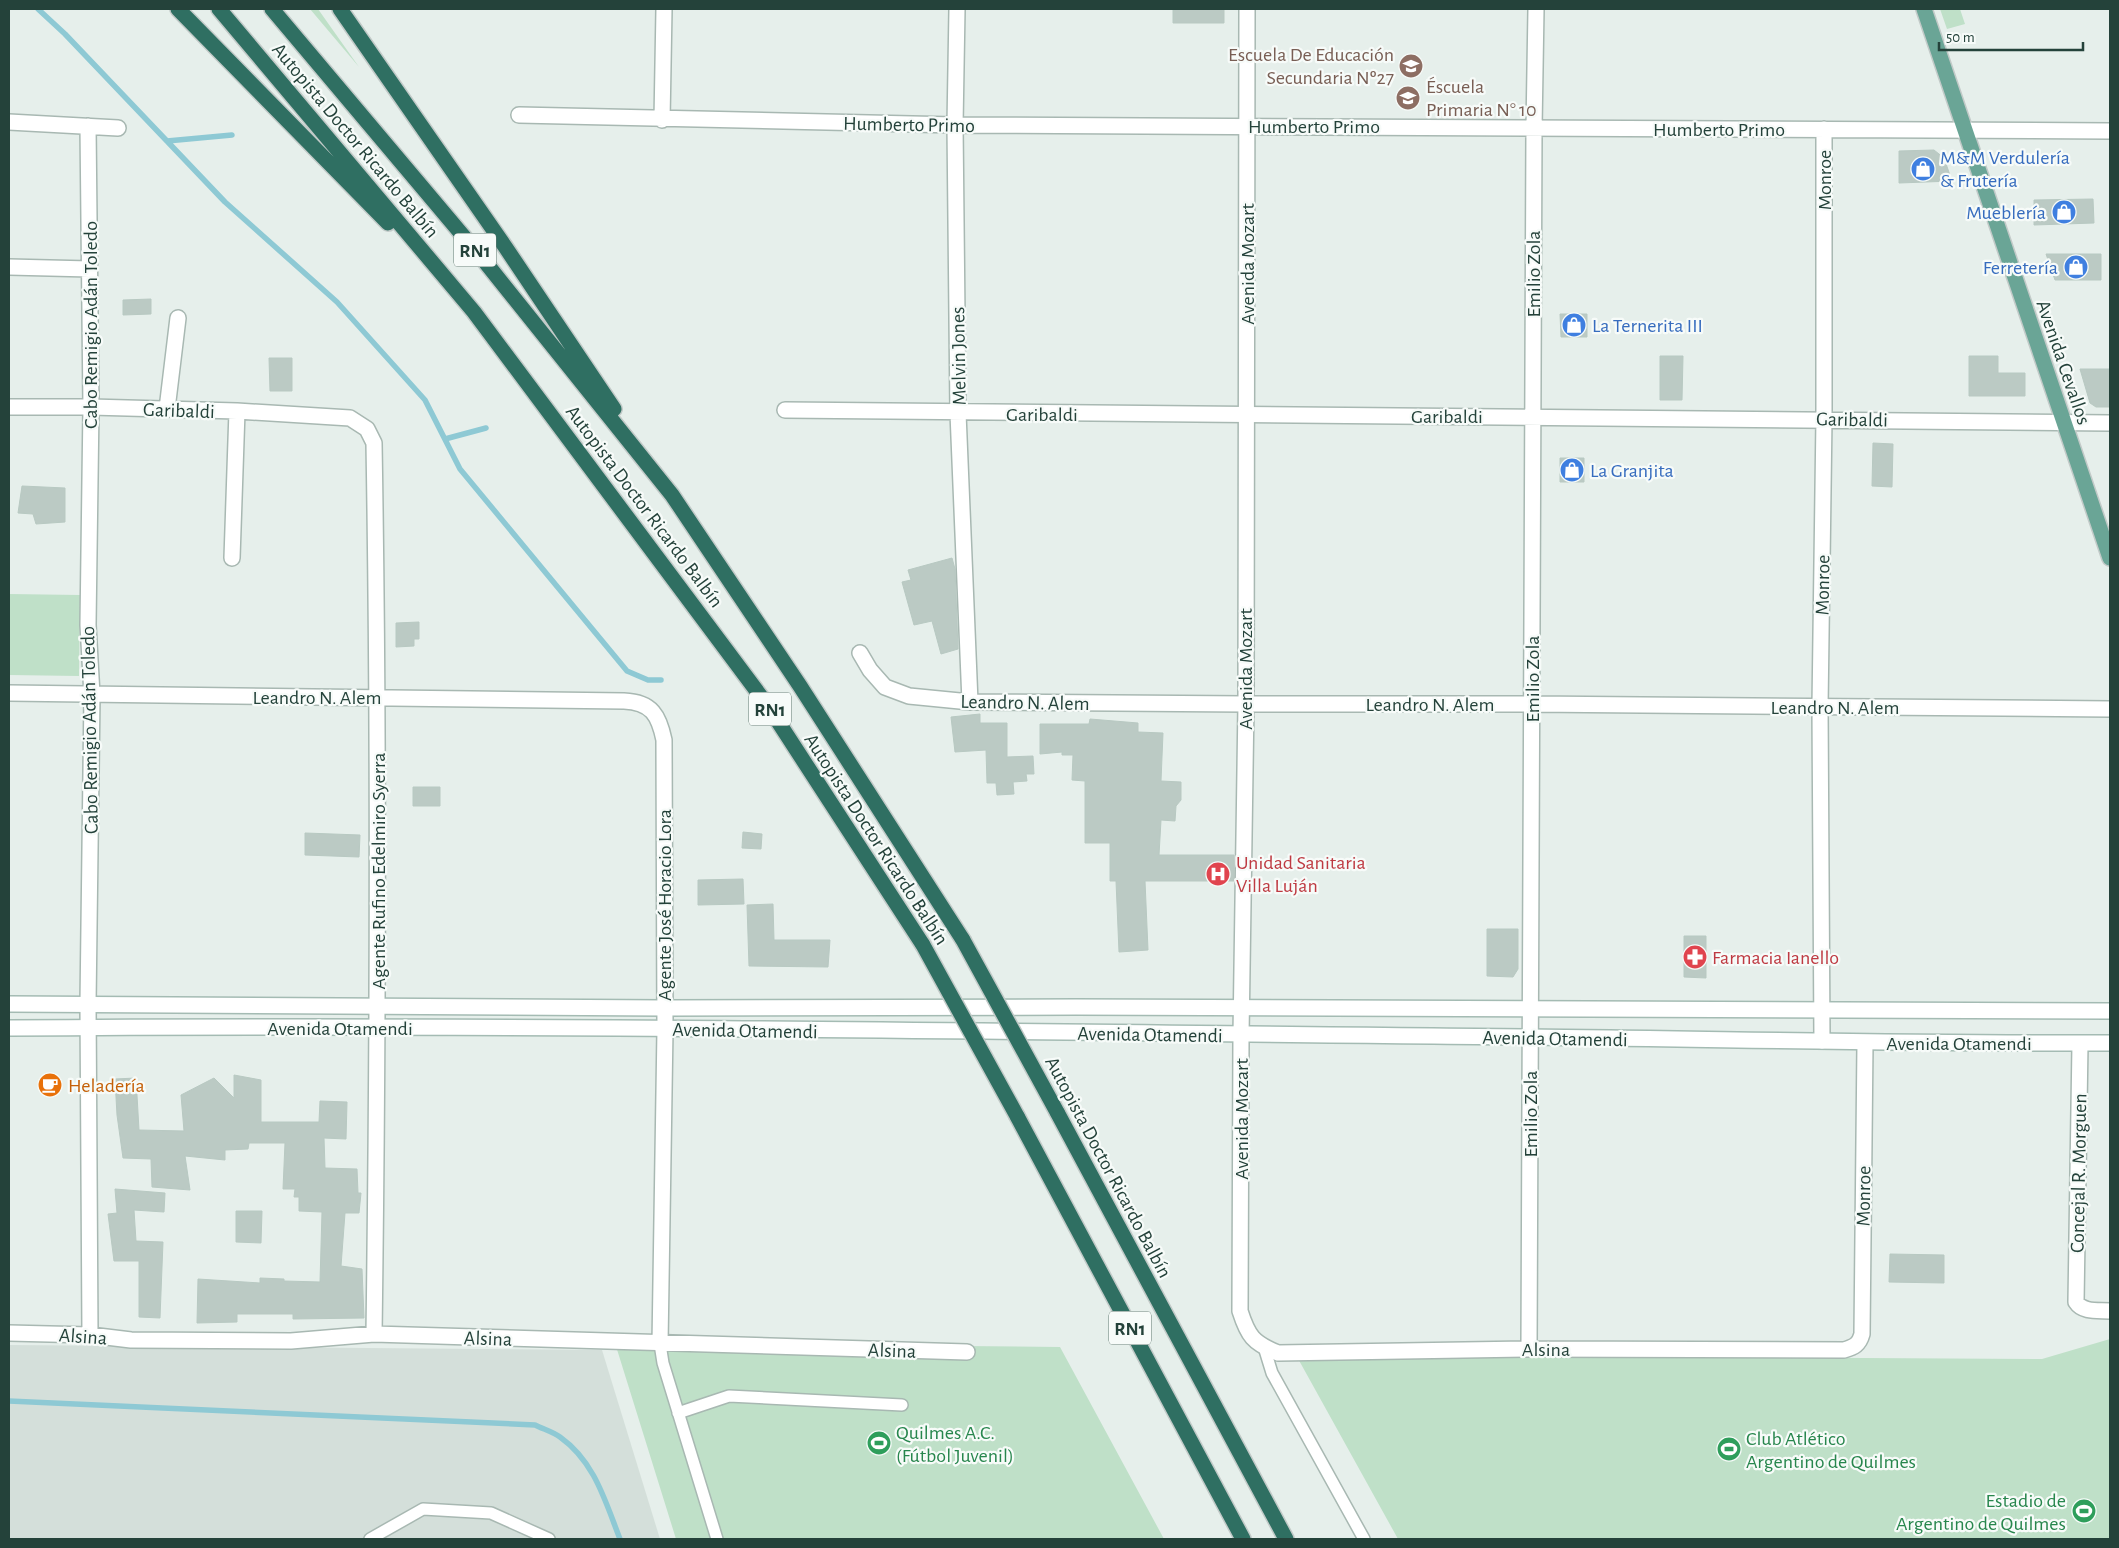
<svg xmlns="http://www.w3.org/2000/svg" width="2119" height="1548" viewBox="0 0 2119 1548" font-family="'Alegreya Sans',sans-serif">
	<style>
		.built { fill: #d4dfda }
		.green { fill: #bfe0c8 }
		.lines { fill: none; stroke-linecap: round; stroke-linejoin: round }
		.stream { stroke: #8ec9d4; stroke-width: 5.5 }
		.building { fill: #bbcac4; stroke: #b8c9c2 }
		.service-casing { stroke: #a8b8b2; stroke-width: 14 }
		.minor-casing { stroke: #a8b8b2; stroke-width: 18 }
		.tertiary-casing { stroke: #a8b8b2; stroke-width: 18 }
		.secondary-casing { stroke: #a4bbb3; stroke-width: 18 }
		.primary-casing { stroke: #c2cac8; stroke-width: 18 }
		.motorway-casing { stroke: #c2cac8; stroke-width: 18 }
		.service { stroke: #fff; stroke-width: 11 }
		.minor { stroke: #fff; stroke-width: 15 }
		.tertiary { stroke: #fff; stroke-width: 15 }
		.secondary { stroke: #fff; stroke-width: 15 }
		.primary { stroke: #6aa596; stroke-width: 15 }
		.motorway { stroke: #2f6f62; stroke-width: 15 }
		.motorway-bridge-casing { stroke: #c2cac8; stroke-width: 18; stroke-linecap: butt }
		.motorway-bridge { stroke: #2f6f62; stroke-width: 15 }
		.labels { text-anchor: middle; stroke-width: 4.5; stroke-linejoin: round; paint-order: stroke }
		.shield { fill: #f7fbf9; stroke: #637a73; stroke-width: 1 }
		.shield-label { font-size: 19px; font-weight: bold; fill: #24423a }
		.education-label { font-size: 20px; fill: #785e54; stroke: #f7fbf9; text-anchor: end }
		.street-label { font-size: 20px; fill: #24423a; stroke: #f7fbf9 }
		.shop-label { font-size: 20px; fill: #366cbe; stroke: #f7fbf9; text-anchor: start }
		.health-label { font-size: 20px; fill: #be3a42; stroke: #f7fbf9; text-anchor: start }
		.food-label { font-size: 20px; fill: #c56008; stroke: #f7fbf9; text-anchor: start }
		.leisure-label { font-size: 20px; fill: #27864d; stroke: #f7fbf9; text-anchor: start }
	</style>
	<rect width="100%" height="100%" fill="#e6efeb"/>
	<path class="built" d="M9,1345L602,1350L660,1539H9Z"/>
	<path class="green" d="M310,9H318L359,67Z
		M1940,9H1960L1965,24L1947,29Z
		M9,594L80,595L79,676L9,675Z
		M2110,1339V1539H1398L1296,1355L2042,1359Z
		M615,1343L1060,1347L1164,1539H676Z"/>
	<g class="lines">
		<path class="stream" d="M38,9L65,34L225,202L337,302L425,400L460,469L627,671L648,680H661
			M167,141L232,135
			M445,439L486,428
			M9,1401L535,1425C543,1429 553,1432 560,1437C595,1462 605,1501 620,1539"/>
	</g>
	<path class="building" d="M1173,9H1224V23H1173Z
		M1934,150L1944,158L1952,181L1899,183V151Z
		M2093,199L2094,223L2034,225V200Z
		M2046,254H2101V280H2055Z
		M151,299V314L123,315V300Z
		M1560,314H1587V337H1561Z
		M1660,356H1683L1682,400H1660Z
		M1969,356H1998V373H2025V396H1969Z
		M269,358H292V391H270Z
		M2080,369H2110V407H2096L2090,403Z
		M1873,443L1893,444L1892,487L1872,486Z
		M1560,458H1584V482H1560Z
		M22,486L65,488V522L36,524L33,514L18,513Z
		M952,558L955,569L958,649L941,654L932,621L914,625L902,582L911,580L908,570Z
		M419,622V639H414V646L396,647V623Z
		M980,714V723H1007V757L1033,756L1034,774H1026L1027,781L1013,782L1014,794L997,795L996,783H987L986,750L955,752L951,717Z
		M1090,719L1138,723V732L1163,733L1161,781L1181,782V800L1176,806L1175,821L1161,820L1159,855H1234V881H1145L1148,950L1119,952L1116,881H1110V843H1085V781L1072,780L1073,755H1062V752L1040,754V724H1089Z
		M413,787H440V806H413Z
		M743,832L762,834L761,849L742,848Z
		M305,833L360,835L359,857L305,855Z
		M743,879L744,904L698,905V880Z
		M773,904L774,940H830L828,967L749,966L747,905Z
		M1487,929H1518V969L1513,977L1487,976Z
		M1684,936H1706V978L1684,977Z
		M234,1075L261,1080V1122H319L320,1101L347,1102L346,1139L324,1138L325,1168L357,1169L358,1193H361L359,1213H345L341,1266L362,1269L364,1318L293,1319V1314H237V1322L197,1323L198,1279L260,1283V1278L284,1279V1281L320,1282L322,1212L299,1211V1197H294L295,1189H283L285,1143H249L248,1149L225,1150V1160L185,1156L190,1190L152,1187L151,1159L123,1158L117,1115L115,1079L136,1078L139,1130L184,1131L181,1095L214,1078L234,1098Z
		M115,1189L165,1193L164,1212L134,1210L136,1241L163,1242L160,1318L139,1317V1261H114L108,1214L117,1213Z
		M236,1211H262L261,1243L236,1242Z
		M1890,1254L1944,1255V1283L1889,1282Z"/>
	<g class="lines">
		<defs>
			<path id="service" d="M660,1344L663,1363L717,1539
				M1264,1347L1272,1373L1364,1539
				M678,1413L729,1396L902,1405
				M370,1539L423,1509L491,1513L549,1539"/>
			<path id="minor" d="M957,9L955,125L958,413L970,702
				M519,115L955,125L2110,131
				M662,120L664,9
				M9,122L118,128
				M88,126L91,407L88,625L92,695L88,1004L90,1335
				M9,267L90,269
				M9,407H91L237,411L350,418L367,429L374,443C379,740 378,1037 374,1334
				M167,409L178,318
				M785,410C1226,418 1668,416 2110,423
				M232,558L237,411
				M860,653L870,670L885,687L909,696L970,702L1246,704H1532L2110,709
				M9,693L624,701C652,702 659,716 664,740L665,1029L660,1344
				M1241,1035L1240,1311C1248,1336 1253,1343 1278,1353L1529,1349L1844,1350C1854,1347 1859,1345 1862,1334L1865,1043
				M1822,1041L1820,707L1824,418V129
				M2080,1044L2076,1302C2083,1313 2099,1310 2110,1311
				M9,1333L90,1335L131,1340L291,1341L374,1334L967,1352
				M1529,1349L1534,128L1536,9"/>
			<path id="tertiary" d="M1241,1035L1246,704L1247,9"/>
			<path id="secondary" d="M9,1004L664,1008L1076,1007L2110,1011
				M9,1028C516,1024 1023,1032 1529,1037C1723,1039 1917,1044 2110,1043"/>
			<path id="primary" d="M1924,9L2110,558"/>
			<path id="motorway" d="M178,9L388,223
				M219,9L474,312L768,706L923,945
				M272,9L486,263L672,495L800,686L963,940
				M340,9L506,248L614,409
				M1057,1112L1286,1539
				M1017,1116L1243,1539"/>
		</defs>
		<use href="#service" class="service-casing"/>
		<use href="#minor" class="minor-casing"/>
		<use href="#tertiary" class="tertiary-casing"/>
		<use href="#secondary" class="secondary-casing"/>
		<use href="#primary" class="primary-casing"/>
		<use href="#motorway" class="motorway-casing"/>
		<use href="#service" class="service"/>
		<use href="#minor" class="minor"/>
		<use href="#tertiary" class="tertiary"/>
		<use href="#secondary" class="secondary"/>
		<use href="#primary" class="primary"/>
		<use href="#motorway" class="motorway"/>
		<defs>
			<path id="motorway-bridge" d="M963,940L1057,1112
				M923,945L1017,1116"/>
		</defs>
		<use href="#motorway-bridge" class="motorway-bridge-casing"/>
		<use href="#motorway-bridge" class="motorway-bridge"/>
	</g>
	<defs>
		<symbol id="school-disc" viewBox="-11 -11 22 22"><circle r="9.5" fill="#8d6e63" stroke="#f7fbf9"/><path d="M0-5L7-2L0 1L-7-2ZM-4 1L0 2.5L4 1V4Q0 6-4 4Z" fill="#fff"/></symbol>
		<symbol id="shop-disc" viewBox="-11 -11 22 22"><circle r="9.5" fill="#3f7fe0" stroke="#f7fbf9"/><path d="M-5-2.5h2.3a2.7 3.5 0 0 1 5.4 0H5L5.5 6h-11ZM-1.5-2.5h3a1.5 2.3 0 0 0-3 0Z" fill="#fff"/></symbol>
		<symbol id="hospital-disc" viewBox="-11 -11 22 22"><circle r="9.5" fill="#e0444e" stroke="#f7fbf9"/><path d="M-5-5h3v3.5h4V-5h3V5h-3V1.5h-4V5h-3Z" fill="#fff"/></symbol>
		<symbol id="pharmacy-disc" viewBox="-11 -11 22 22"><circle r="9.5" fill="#e0444e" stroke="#f7fbf9"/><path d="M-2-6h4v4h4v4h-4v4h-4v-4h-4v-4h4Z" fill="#fff"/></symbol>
		<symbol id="cafe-disc" viewBox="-11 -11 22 22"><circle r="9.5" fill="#e8710a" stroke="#f7fbf9"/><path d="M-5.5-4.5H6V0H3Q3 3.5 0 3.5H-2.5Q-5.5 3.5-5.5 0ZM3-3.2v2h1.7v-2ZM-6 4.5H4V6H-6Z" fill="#fff"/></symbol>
		<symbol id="stadium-disc" viewBox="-11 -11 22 22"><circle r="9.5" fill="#2e9e5b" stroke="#f7fbf9"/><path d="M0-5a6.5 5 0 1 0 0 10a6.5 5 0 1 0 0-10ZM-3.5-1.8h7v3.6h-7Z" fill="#fff"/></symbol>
	</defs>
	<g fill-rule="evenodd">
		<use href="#school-disc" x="1397" y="52" width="28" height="28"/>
		<use href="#school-disc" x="1394" y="84" width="28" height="28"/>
		<use href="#shop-disc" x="1909" y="155" width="28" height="28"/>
		<use href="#shop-disc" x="2050" y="198" width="28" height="28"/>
		<use href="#shop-disc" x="2062" y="253" width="28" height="28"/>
		<use href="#shop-disc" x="1560" y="311" width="28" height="28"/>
		<use href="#shop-disc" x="1558" y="456" width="28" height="28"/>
		<use href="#hospital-disc" x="1204" y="860" width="28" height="28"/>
		<use href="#pharmacy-disc" x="1681" y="943" width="28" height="28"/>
		<use href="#cafe-disc" x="36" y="1071" width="28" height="28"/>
		<use href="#stadium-disc" x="865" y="1429" width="28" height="28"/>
		<use href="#stadium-disc" x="1715" y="1435" width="28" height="28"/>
		<use href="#stadium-disc" x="2070" y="1497" width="28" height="28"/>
	</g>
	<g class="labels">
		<g class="shield">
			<rect x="454" y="233.5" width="42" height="33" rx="4"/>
			<rect x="749" y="692.5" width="42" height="33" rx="4"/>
			<rect x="1109" y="1311.5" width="42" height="33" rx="4"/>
		</g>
		<g class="shield-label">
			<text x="475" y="257">RN1</text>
			<text x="770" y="716">RN1</text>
			<text x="1130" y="1335">RN1</text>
		</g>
		<g class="education-label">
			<text x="1394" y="61">Escuela De Educación<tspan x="1394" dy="23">Secundaria Nº27</tspan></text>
			<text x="1426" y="93" text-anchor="start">Éscuela<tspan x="1426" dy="23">Primaria N° 10</tspan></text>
		</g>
		<g class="street-label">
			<text transform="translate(909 124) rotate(1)" y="7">Humberto Primo</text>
			<text x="1314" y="133">Humberto Primo</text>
			<text x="1719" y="136">Humberto Primo</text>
			<text transform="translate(356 140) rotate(50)" y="7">Autopista Doctor Ricardo Balbín</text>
			<text transform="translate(1824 180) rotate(-90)" y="7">Monroe</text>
			<text transform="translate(1247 264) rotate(-90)" y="7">Avenida Mozart</text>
			<text transform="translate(1533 274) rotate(-90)" y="7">Emilio Zola</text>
			<text transform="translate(90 325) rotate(-90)" y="7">Cabo Remigio Adán Toledo</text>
			<text transform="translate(958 356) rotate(-91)" y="7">Melvin Jones</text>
			<text transform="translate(2064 362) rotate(71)" y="7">Avenida Cevallos</text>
			<text transform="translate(179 410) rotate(2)" y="7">Garibaldi</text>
			<text x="1042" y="421">Garibaldi</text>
			<text x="1447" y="423">Garibaldi</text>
			<text transform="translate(1852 419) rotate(1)" y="7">Garibaldi</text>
			<text transform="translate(645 506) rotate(53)" y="7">Autopista Doctor Ricardo Balbín</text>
			<text transform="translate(1822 585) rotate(-89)" y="7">Monroe</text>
			<text transform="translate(1245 669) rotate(-90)" y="7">Avenida Mozart</text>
			<text transform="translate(1532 679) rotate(-90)" y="7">Emilio Zola</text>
			<text x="317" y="704">Leandro N. Alem</text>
			<text transform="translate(1025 702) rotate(1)" y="7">Leandro N. Alem</text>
			<text x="1430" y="711">Leandro N. Alem</text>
			<text x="1835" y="714">Leandro N. Alem</text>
			<text transform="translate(89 730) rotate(-91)" y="7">Cabo Remigio Adán Toledo</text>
			<text transform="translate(877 839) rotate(57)" y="7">Autopista Doctor Ricardo Balbín</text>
			<text transform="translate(378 871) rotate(-90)" y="7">Agente Rufino Edelmiro Syerra</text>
			<text transform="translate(664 905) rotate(-90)" y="7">Agente José Horacio Lora</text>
			<text x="340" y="1035">Avenida Otamendi</text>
			<text transform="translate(745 1030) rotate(1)" y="7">Avenida Otamendi</text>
			<text transform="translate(1150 1034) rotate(1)" y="7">Avenida Otamendi</text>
			<text transform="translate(1555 1038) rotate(1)" y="7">Avenida Otamendi</text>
			<text x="1959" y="1050">Avenida Otamendi</text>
			<text transform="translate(1530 1114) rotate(-90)" y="7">Emilio Zola</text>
			<text transform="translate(1241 1119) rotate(-90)" y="7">Avenida Mozart</text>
			<text transform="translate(1109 1167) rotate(62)" y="7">Autopista Doctor Ricardo Balbín</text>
			<text transform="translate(2078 1173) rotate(-89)" y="7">Concejal R. Morguen</text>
			<text transform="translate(1863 1196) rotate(-89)" y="7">Monroe</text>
			<text transform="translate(83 1336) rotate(4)" y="7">Alsina</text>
			<text transform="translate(488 1338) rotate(2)" y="7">Alsina</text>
			<text x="1546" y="1356">Alsina</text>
			<text transform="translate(892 1350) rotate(2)" y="7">Alsina</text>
		</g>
		<g class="shop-label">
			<text x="1940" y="164">M&amp;M Verdulería<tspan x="1940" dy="23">&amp; Frutería</tspan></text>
			<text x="2046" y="219" text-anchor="end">Mueblería</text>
			<text x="2058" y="274" text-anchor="end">Ferretería</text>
			<text x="1592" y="332">La Ternerita III</text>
			<text x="1590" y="477">La Granjita</text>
		</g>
		<g class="health-label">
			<text x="1236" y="869">Unidad Sanitaria<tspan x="1236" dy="23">Villa Luján</tspan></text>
			<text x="1712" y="964">Farmacia Ianello</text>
		</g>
		<g class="food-label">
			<text x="68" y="1092">Heladería</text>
		</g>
		<g class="leisure-label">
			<text x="896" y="1439">Quilmes A.C.<tspan x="896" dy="23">(Fútbol Juvenil)</tspan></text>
			<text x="1746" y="1445">Club Atlético<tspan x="1746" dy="23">Argentino de Quilmes</tspan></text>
			<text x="2066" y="1507" text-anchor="end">Estadio de<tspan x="2066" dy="23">Argentino de Quilmes</tspan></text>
		</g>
	</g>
	<rect width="2119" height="1548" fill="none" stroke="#24423a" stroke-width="20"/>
	<path d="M1939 42v8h144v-8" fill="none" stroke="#24423a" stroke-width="2.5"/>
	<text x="1946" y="42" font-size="15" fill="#24423a" stroke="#f7fbf9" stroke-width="4" paint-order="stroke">50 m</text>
</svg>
